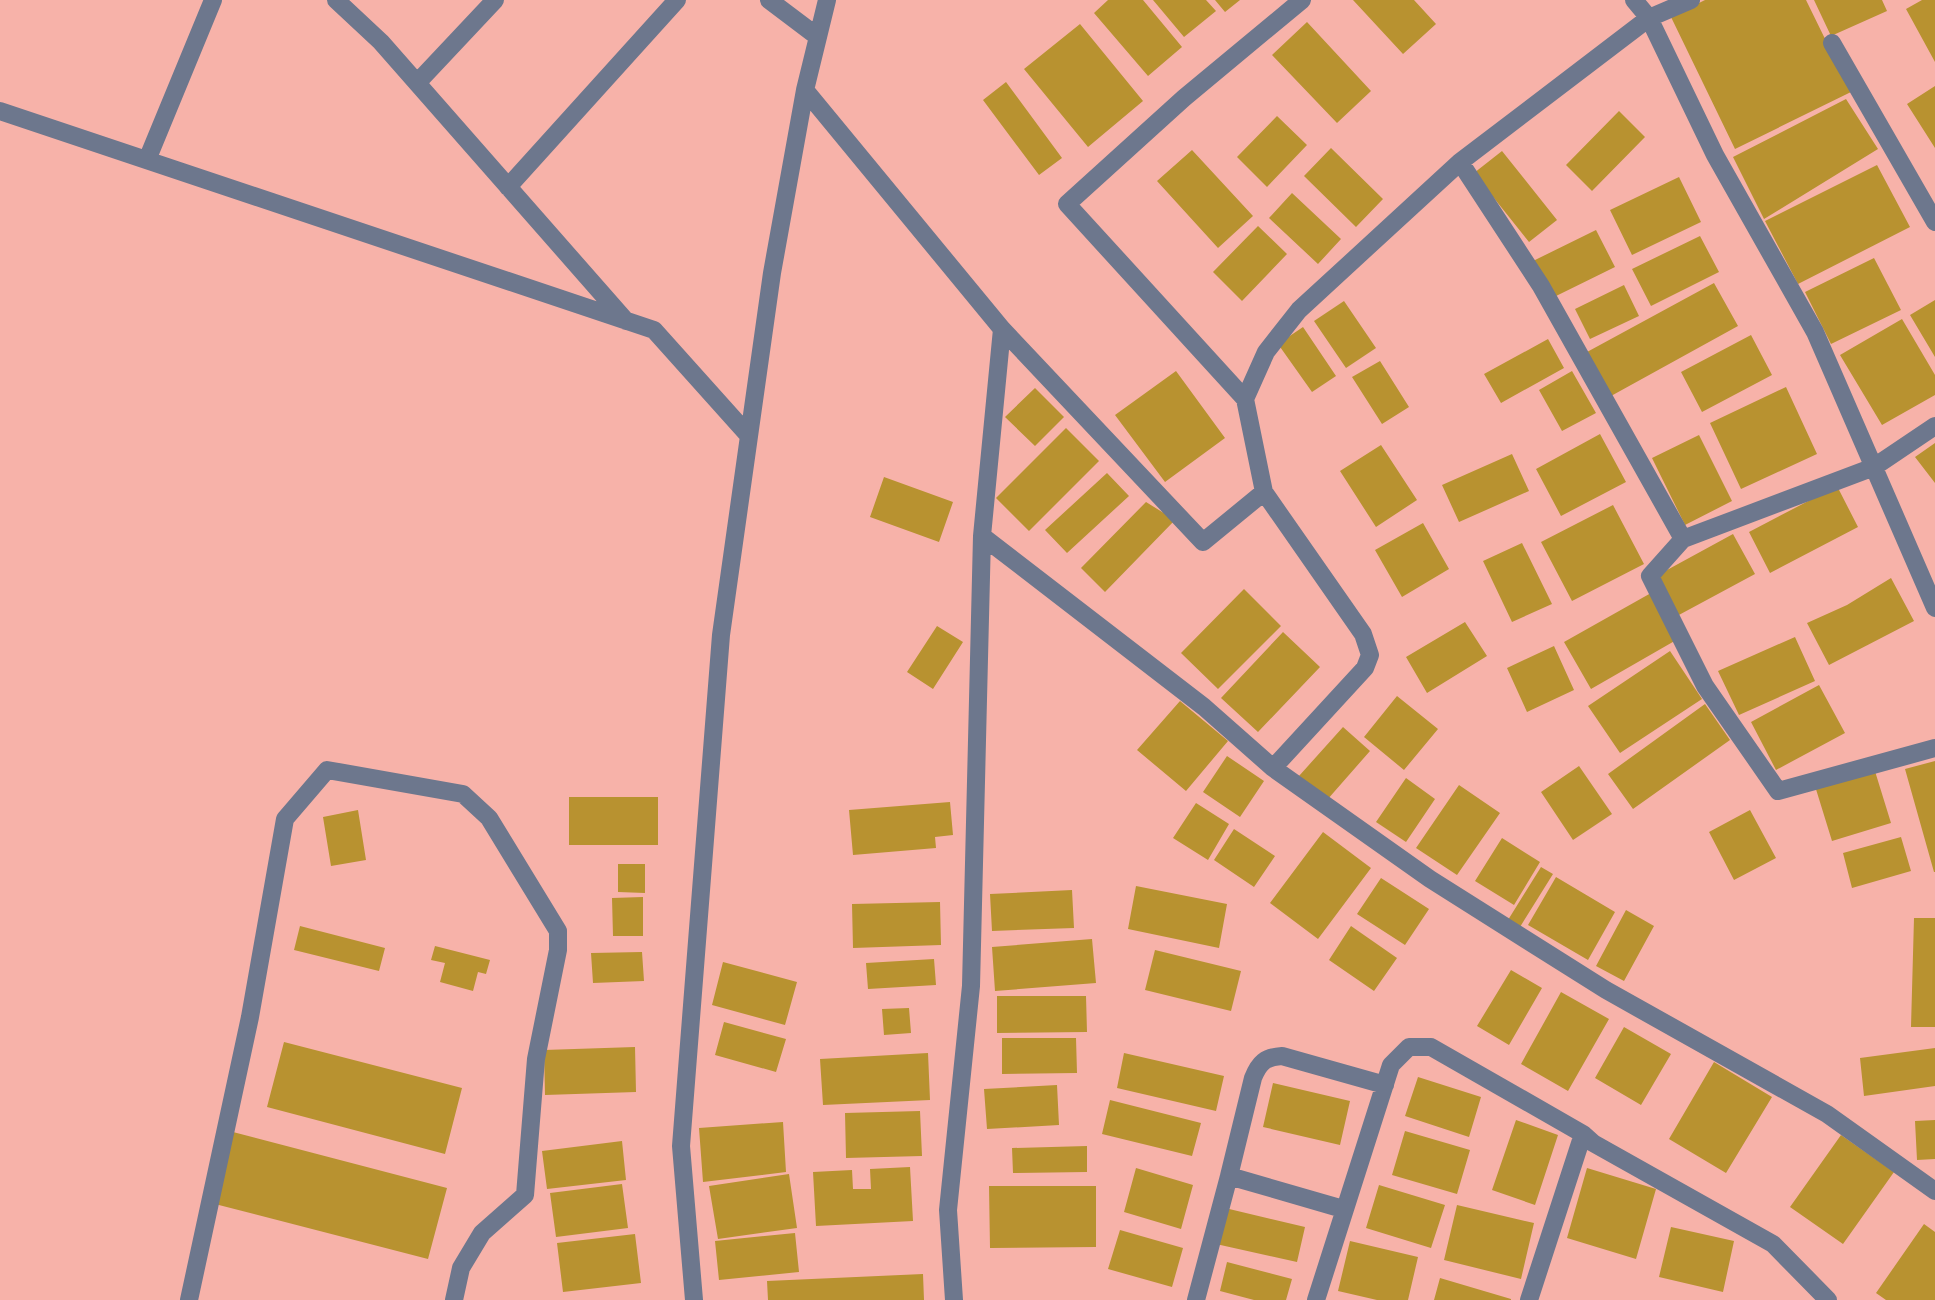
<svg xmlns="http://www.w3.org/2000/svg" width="1935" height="1300" viewBox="0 0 1935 1300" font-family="Inter,sans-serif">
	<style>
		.building { fill: #b89230 }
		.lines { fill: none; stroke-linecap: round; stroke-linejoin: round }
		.minor { stroke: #6d778d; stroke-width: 18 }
	</style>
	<rect width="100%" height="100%" fill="#f7b2a9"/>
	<path class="building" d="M1108,0H1143L1182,47L1148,76L1094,13Z
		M1153,0H1206L1216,11L1184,37Z
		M1215,0H1240L1225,12Z
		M1353,0H1414L1436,24L1403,54Z
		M1705,0H1806L1851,92L1735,149L1671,17Z
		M1814,0H1882L1887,11L1831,36Z
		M1922,0H1935V62L1906,9Z
		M1307,22L1371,91L1337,123L1272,55Z
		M1080,24L1143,101L1088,147L1024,69Z
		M1006,82L1062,158L1039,175L983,100Z
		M1935,86V148L1907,104Z
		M1846,99L1878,149L1764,219L1733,157Z
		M1619,111L1645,137L1592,191L1566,165Z
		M1277,116L1307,145L1267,187L1237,157Z
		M1331,148L1383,199L1356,227L1304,176Z
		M1192,150L1253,216L1218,248L1157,181Z
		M1502,151L1557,220L1529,242L1474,173Z
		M1877,165L1910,227L1798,284L1765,221Z
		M1679,177L1701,222L1632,255L1610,210Z
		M1292,193L1341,239L1318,264L1269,218Z
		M1258,226L1287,254L1242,301L1213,272Z
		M1596,230L1615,267L1552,298L1533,261Z
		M1700,236L1719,272L1651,306L1632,269Z
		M1874,258L1901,310L1831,344L1805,292Z
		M1714,283L1738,326L1611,396L1587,352Z
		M1624,285L1639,316L1590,339L1575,309Z
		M1935,300V357L1910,315Z
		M1344,301L1376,348L1346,368L1314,321Z
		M1902,319L1935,375V395L1882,425L1840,355Z
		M1303,327L1336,376L1312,392L1278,344Z
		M1751,335L1772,375L1702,412L1681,372Z
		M1548,339L1564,368L1501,403L1484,374Z
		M1380,361L1409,407L1382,424L1352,377Z
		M1176,371L1225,438L1165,482L1115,415Z
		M1572,371L1596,413L1562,431L1539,390Z
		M1786,387L1817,454L1741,489L1710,423Z
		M1035,388L1064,417L1035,446L1005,417Z
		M1066,428L1099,461L1029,531L996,498Z
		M1600,434L1626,482L1561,516L1536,469Z
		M1699,435L1732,501L1685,525L1652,458Z
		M1935,443V483L1915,457Z
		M1381,445L1417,500L1376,527L1340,471Z
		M1512,454L1529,491L1459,522L1442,485Z
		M1107,473L1129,496L1067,553L1045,530Z
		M884,477L953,502L939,542L870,517Z
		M1837,486L1858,527L1770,573L1749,532Z
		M1146,502L1175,520L1105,592L1081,568Z
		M1613,505L1644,564L1572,601L1541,542Z
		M1423,523L1449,569L1402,597L1375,550Z
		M1733,534L1755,574L1677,616L1656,576Z
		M1522,543L1552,604L1512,622L1483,561Z
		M1891,578L1914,621L1829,665L1807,623L1847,605Z
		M1244,589L1281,626L1218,689L1181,653Z
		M1651,593L1678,639L1591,689L1564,642Z
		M1465,622L1487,656L1427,693L1406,657Z
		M937,626L963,642L933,689L907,672Z
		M1283,632L1320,667L1258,732L1221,698Z
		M1795,637L1815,681L1739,715L1718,671Z
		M1554,646L1574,690L1527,712L1507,668Z
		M1670,651L1702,699L1620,753L1588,706Z
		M1819,685L1845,733L1776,770L1751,722Z
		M1397,696L1438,729L1404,770L1364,737Z
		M1180,701L1228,741L1186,791L1137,750Z
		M1705,704L1730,740L1633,809L1608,774Z
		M1343,727L1370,751L1327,800L1299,776Z
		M1227,756L1264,781L1240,817L1203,792Z
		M1935,761V872H1934L1905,769Z
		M1579,766L1612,814L1573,840L1541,792Z
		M1874,768L1891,823L1832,841L1815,786Z
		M1406,778L1435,799L1406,842L1376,822Z
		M1459,785L1500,813L1457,875L1416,848Z
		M569,797H658V845H569Z
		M950,802L953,835L935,837L936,848L853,855L849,810Z
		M1196,803L1229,824L1208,860L1173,838Z
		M358,810L366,860L331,866L323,817Z
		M1750,810L1776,858L1734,880L1709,832Z
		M1234,829L1275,856L1254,887L1214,860Z
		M1323,832L1371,868L1318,939L1270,903Z
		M1901,837L1911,871L1852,888L1843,853Z
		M1502,838L1540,862L1514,905L1475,881Z
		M618,864H645V893L618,892Z
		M1541,867L1553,874L1520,927L1508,920Z
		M1556,877L1615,912L1588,960L1528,925Z
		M1381,878L1429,909L1405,945L1357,914Z
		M1136,886L1227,904L1219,948L1128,929Z
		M1072,890L1074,928L992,931L990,894Z
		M643,897V936H613L612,898Z
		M940,902L941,945L853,948L852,904Z
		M1626,910L1654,926L1624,981L1596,966Z
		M1914,918H1935V1027H1911Z
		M300,926L385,948L379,971L294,950Z
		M1351,926L1397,958L1374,991L1329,960Z
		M1092,939L1096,983L995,991L992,947Z
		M435,946L490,960L486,974L478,972L473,991L440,982L445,963L431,960Z
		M1155,950L1241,971L1231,1011L1145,990Z
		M642,952L644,981L593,983L591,953Z
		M934,959L936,985L868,989L866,963Z
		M723,962L797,982L785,1025L712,1005Z
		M1511,970L1542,988L1509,1045L1477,1026Z
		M1561,992L1609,1019L1568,1091L1521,1064Z
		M997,996H1086L1087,1032L997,1033Z
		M909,1008L911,1033L884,1035L882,1009Z
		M724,1022L786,1039L776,1072L715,1055Z
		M1624,1027L1671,1054L1641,1105L1595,1078Z
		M1002,1038H1076L1077,1073L1002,1074Z
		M284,1042L462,1088L445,1154L267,1107Z
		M635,1047L636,1092L545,1095L544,1050Z
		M1935,1048V1086L1864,1096L1860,1058Z
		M928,1053L930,1100L823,1105L820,1059Z
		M1124,1053L1224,1076L1216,1111L1117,1088Z
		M1714,1062L1772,1097L1726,1173L1669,1139Z
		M1418,1077L1481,1097L1469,1137L1405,1116Z
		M1273,1083L1350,1101L1340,1145L1263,1127Z
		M1057,1085L1059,1125L987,1129L984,1089Z
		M1110,1100L1201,1123L1192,1156L1102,1134Z
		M920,1111L922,1156L846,1158L845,1113Z
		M1516,1120L1558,1135L1535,1205L1492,1190Z
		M1935,1120V1159L1917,1160L1915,1121Z
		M783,1122L786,1172L703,1182L699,1128Z
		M1405,1131L1470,1150L1457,1194L1392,1175Z
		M233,1132L447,1188L428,1259L215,1204Z
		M1841,1135L1894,1172L1843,1244L1790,1207Z
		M622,1141L626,1180L547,1189L542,1151Z
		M1087,1146V1172L1013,1173L1012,1148Z
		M910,1167L913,1221L816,1226L813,1172L852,1170L853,1189H871L870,1169Z
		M1136,1168L1193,1185L1181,1229L1124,1212Z
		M1587,1168L1656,1189L1636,1259L1567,1238Z
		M789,1174L797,1228L718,1239L709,1186Z
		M622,1184L628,1228L556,1237L550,1193Z
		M1379,1185L1445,1205L1431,1248L1366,1228Z
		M989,1186H1096V1247L990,1248Z
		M1457,1205L1534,1223L1521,1279L1444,1260Z
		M1225,1208L1305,1227L1297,1262L1216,1244Z
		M1924,1224L1935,1232V1300H1886L1876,1293Z
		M1671,1227L1734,1241L1723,1292L1659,1277Z
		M1120,1230L1183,1248L1172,1287L1108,1269Z
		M795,1233L799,1272L719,1280L715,1241Z
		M635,1234L641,1283L563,1292L557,1243Z
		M1350,1241L1418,1257L1408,1300H1377L1338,1291Z
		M1227,1262L1292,1279L1286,1300H1254L1220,1291Z
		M923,1274L924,1300H768L767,1281Z
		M1440,1278L1511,1299V1300H1434Z"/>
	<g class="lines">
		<path class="minor" d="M336,0L381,42L626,321
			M769,0L818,37
			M1634,0L1649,18L1715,155L1815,332L1935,608
			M1691,0L1649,18L1460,162L1541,286L1683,539L1650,576L1705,686L1778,791L1935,748
			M1832,43L1935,222
			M417,83L495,0
			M805,90L1002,329
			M0,111L654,330L749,436
			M147,160L213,0
			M508,187L677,0
			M1245,399L1067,204L1184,98L1302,0
			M1264,492L1245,399L1266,352L1299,310L1460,162
			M982,536L1204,707L1273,768L1430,879L1606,990L1827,1114L1935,1191
			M1683,539L1874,467L1935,426
			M1229,1176L1253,1078C1259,1063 1265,1057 1282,1056L1385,1085
			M189,1300L250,1017L285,819L327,770L463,794L489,818L558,931V950L536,1059L525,1195L482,1233L461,1268L454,1300
			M694,1300L681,1146L721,635L772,273L805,90L827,0
			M954,1300L948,1210L971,986L982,536L1002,329L1203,542L1264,492L1363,634L1370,655L1365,668L1273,768
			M1196,1300L1229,1176L1343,1209
			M1316,1300L1391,1065L1409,1047H1431L1583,1134
			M1529,1300L1583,1134L1593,1143L1773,1244L1828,1300"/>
	</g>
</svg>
